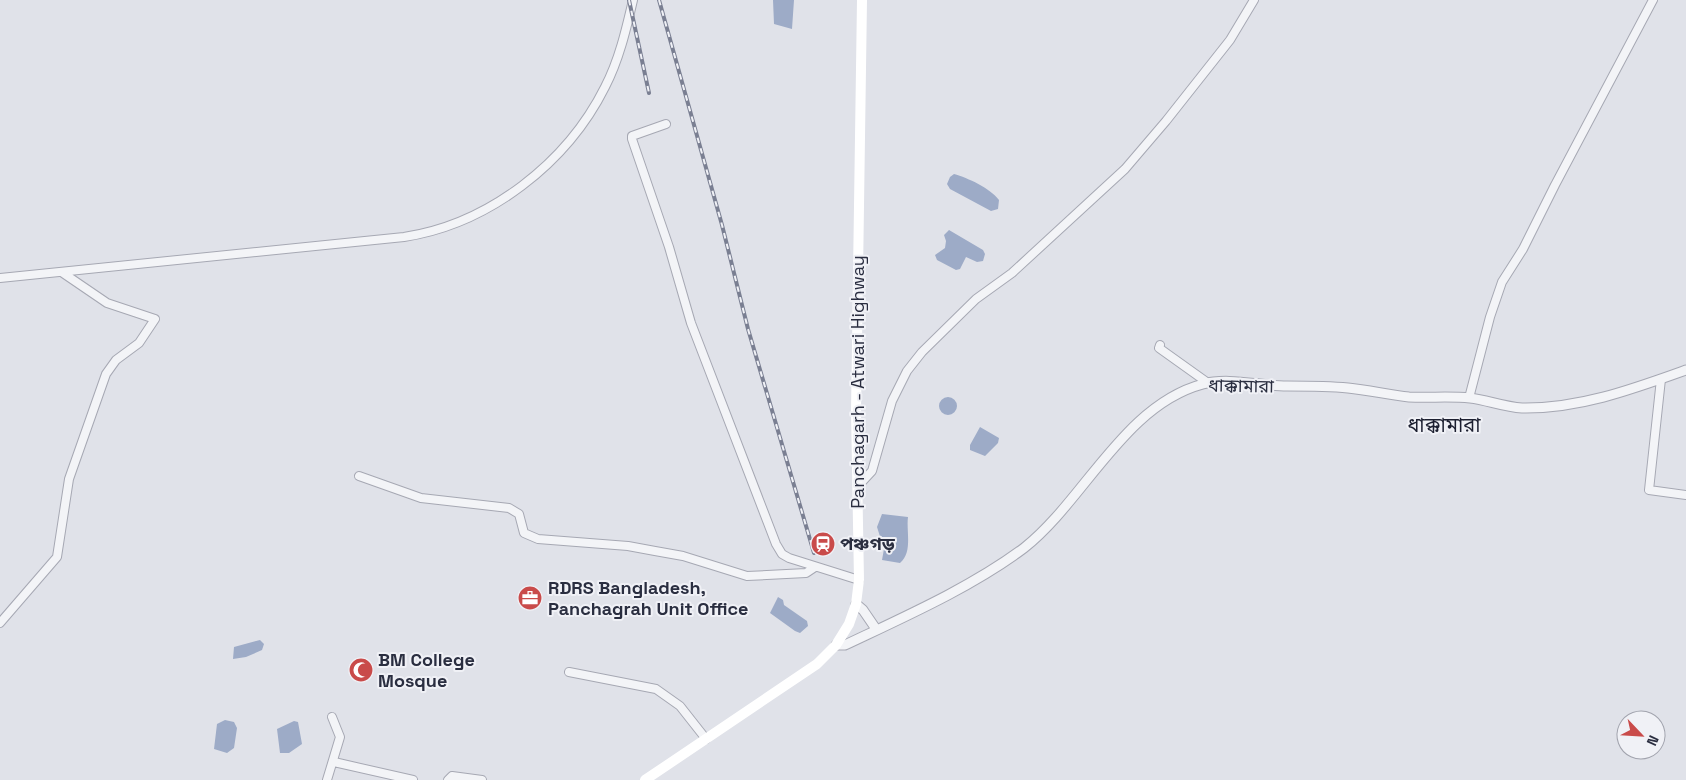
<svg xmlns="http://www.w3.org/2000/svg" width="1686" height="780" viewBox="0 0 1686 780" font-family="'Space Grotesk','Noto Sans Bengali',sans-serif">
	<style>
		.water { fill: #9dabc7 }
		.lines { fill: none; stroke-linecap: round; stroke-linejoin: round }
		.minor-casing { stroke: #a6a8b3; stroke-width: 10 }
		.tertiary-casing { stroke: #a6a8b3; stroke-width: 11 }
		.minor { stroke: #f3f4f7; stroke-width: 8 }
		.tertiary { stroke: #f3f4f7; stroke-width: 9 }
		.secondary { stroke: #fff; stroke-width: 10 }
		.rail-casing { stroke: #7a7f92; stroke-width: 4 }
		.rail { stroke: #f0f1f6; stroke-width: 2; stroke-dasharray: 5.5; stroke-linecap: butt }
		.labels { text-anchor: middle; stroke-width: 4; stroke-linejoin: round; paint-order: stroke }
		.street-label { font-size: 18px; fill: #2a2e40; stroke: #f0f1f6 }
		.poi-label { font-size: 18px; font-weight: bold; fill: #2a2e40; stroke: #f0f1f6; text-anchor: start }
		.quarter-label { font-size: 20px; fill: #1c1f30; stroke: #f0f1f6 }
	</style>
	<rect width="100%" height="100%" fill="#e0e2e9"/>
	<path class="water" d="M773,0H794L792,29L774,24Z
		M954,174C968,178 990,188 999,200L998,209L991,211L950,189L947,184L950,177Z
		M949,230L983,250L985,254L983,261L977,262L966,257L960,269L956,270L937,260L935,255L945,248L946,241L944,235Z
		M939 406a9 9 0 1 1 18 0a9 9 0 1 1-18 0Z
		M980,427L999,438L998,443L985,456L970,450V445Z
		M882,514L908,517C906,531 913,552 900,563L882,560L884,549L877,527Z
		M778,597L783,600L784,605L807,621L808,626L800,633L795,631L770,613Z
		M260,640L264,644L262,650L246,657L233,659L234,647Z
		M225,720L234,722L237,728L234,748L227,753L214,749L217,724Z
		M294,721L298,722L302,744L289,753H280L277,729Z"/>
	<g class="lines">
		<defs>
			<path id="minor" d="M666,124L632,136V139L669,247L691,323L776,544L782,554L789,558L859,580
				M0,278L404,237C489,224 567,163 605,87C619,60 626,30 633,0
				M1160,345L1159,348L1208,383
				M1661,379L1649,490L1686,495
				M1469,398L1490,317L1502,282L1523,249L1555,185L1653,0
				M359,476L421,498L509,508L519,514L524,533L538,539L628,546L655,551L683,556L747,576L806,573L815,567
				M858,486L872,471L892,401L907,371L922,352L976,299L1012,273L1125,169L1166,121L1230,40L1254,0
				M0,623L57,557L69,479L106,374L116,360L139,343L155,319L107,303L63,273
				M569,672L656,689L680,706L706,739
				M334,762L413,780
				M327,780L340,737L332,717
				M448,780L452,776L482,780"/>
			<path id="tertiary" d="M856,604L863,610L876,629
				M836,645H845C904,617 972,587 1024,548C1084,501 1124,405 1203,384C1229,377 1260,386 1287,386C1308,386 1328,386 1348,388C1369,390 1389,395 1409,397C1429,398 1450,396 1470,398C1487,400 1504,407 1522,408C1579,409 1633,389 1686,370"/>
		</defs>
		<use href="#minor" class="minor-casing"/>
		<use href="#tertiary" class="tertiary-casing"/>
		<use href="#minor" class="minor"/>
		<use href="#tertiary" class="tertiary"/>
		<path class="secondary" d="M645,780L817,664L836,645L849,624L856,604L859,580L856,412L862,0"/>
		<defs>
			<path id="rail" d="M629,0L649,93
				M659,0L722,225L748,329L814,553"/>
		</defs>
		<use href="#rail" class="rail-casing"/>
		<use href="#rail" class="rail"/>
	</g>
	<defs>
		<symbol id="station-disc" viewBox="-11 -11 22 22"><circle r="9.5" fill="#c94b4a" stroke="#f0f1f6"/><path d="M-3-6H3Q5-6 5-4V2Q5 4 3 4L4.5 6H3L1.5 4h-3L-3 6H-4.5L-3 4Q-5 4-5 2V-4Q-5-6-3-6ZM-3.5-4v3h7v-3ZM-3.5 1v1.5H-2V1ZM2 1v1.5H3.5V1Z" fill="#fff"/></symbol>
		<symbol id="office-disc" viewBox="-11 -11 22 22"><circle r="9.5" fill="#c94b4a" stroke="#f0f1f6"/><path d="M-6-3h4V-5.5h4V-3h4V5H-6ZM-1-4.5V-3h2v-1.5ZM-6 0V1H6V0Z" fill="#fff"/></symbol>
		<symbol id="mosque-disc" viewBox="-11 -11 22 22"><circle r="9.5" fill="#c94b4a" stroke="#f0f1f6"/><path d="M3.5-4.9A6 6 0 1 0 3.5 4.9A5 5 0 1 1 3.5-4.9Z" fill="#fff"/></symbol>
	</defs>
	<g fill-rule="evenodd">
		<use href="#station-disc" x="809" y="530" width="28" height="28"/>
		<use href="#office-disc" x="516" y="584" width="28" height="28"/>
		<use href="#mosque-disc" x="347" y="656" width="28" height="28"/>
	</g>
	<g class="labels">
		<g class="street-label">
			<text transform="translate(858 382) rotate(-90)" y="6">Panchagarh - Atwari Highway</text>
			<text transform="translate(1241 386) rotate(1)" y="6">ধাক্কামারা</text>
		</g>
		<g class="poi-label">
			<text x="840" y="550">পঞ্চগড়</text>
			<text x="548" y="594">RDRS Bangladesh,<tspan x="548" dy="21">Panchagrah Unit Office</tspan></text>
			<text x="378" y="666">BM College<tspan x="378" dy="21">Mosque</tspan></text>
		</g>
		<g class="quarter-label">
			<text x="1444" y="432">ধাক্কামারা</text>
		</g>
	</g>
	<g transform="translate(1641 735) rotate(115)"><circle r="24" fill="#f0f1f6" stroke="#a1a3ad"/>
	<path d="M0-4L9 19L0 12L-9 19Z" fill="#c94b4a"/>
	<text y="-8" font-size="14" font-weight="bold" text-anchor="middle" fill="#2a2e40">N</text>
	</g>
</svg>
